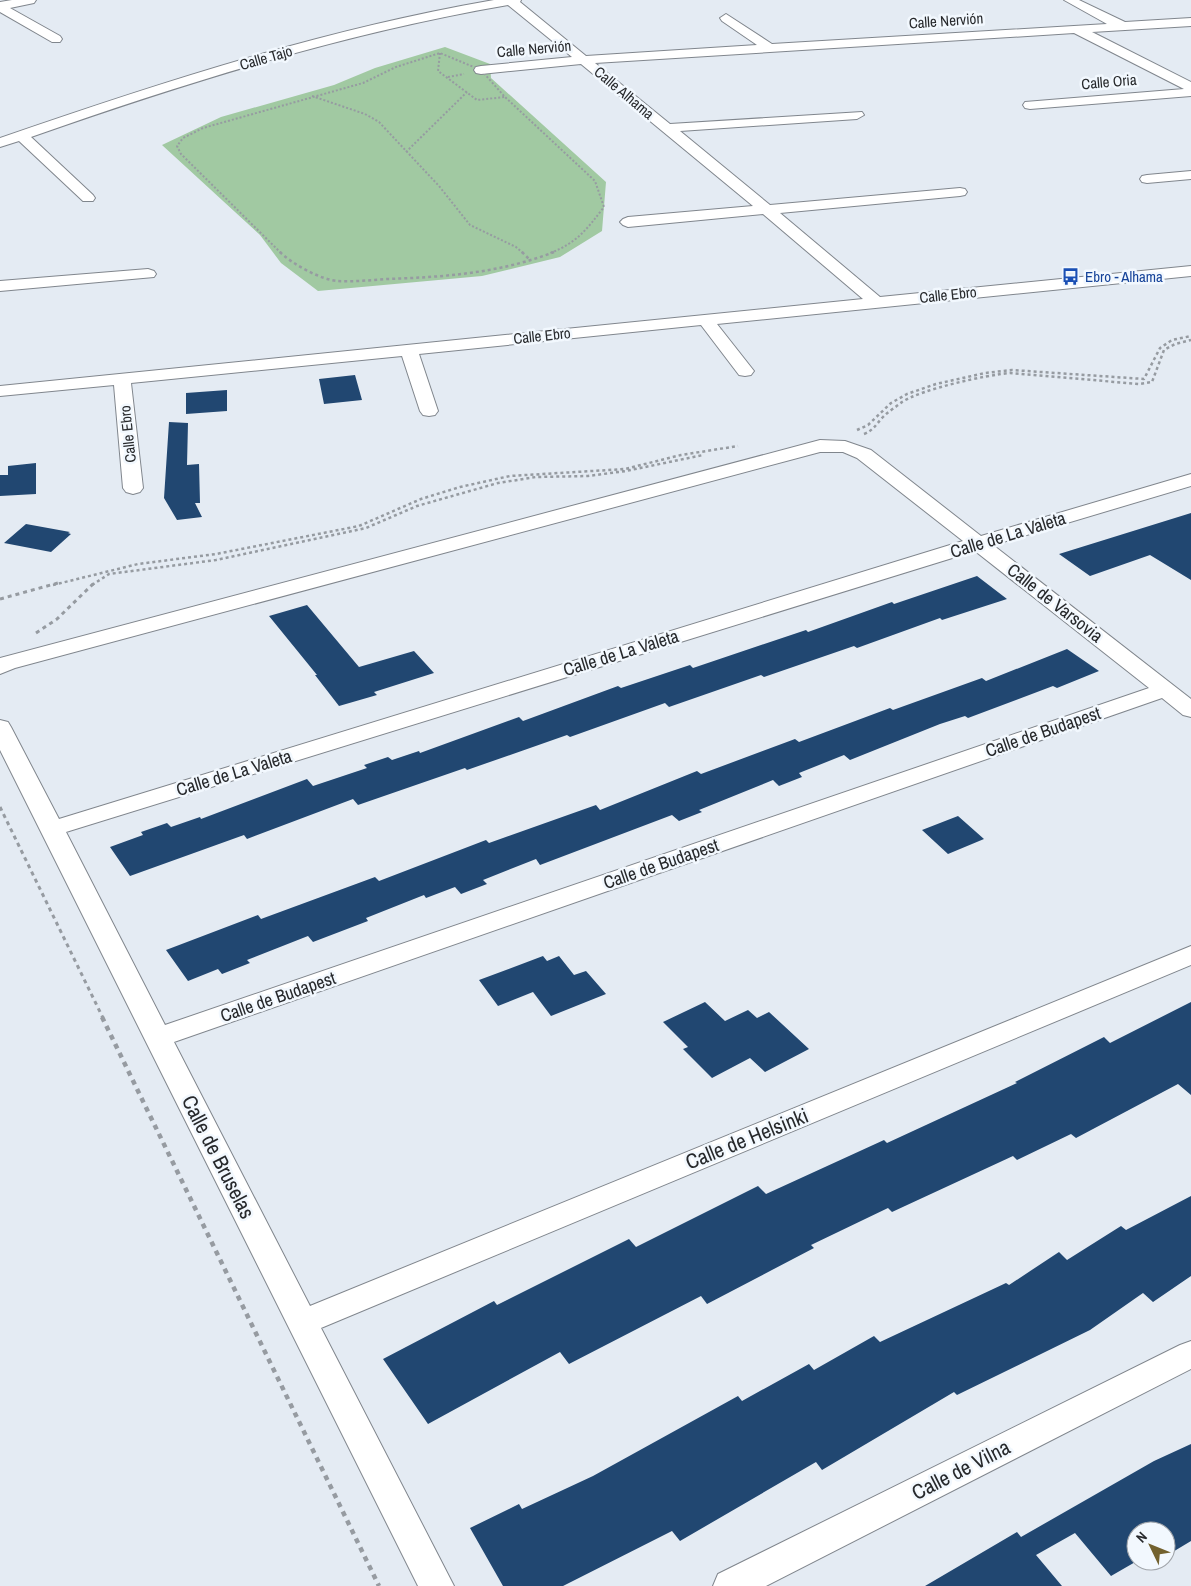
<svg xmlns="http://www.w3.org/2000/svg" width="1191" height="1586" viewBox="0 0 1191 1586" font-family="'Archivo Narrow',sans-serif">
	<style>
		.green { fill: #a1c9a2 }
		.building { fill: #214771 }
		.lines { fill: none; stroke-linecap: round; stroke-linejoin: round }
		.street-casing { stroke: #80868d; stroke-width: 2 }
		.path-far3 { stroke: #969ba1; stroke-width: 2; stroke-dasharray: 2 2; stroke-linecap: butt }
		.path-far2 { stroke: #969ba1; stroke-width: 2.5; stroke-dasharray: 3 3; stroke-linecap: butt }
		.path-far1 { stroke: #969ba1; stroke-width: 3; stroke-dasharray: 4 4; stroke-linecap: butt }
		.path { stroke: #969ba1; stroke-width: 4.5; stroke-dasharray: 5 5; stroke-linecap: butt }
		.street { fill: #fff; fill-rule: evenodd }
		.labels { text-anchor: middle; stroke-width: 5; stroke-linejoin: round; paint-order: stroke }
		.far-street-label { font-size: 15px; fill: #27292c; stroke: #f2f8fe }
		.far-transit-label { font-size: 15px; fill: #164399; stroke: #f2f8fe; text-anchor: start }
		.street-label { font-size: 18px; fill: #27292c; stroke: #f2f8fe }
		.near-street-label { font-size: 21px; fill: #27292c; stroke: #f2f8fe }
	</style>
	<rect width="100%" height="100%" fill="#e4ebf3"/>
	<path class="green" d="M445,47L490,64L491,78L606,182L602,231L560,257L482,276L318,291L281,263L260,235L162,145L221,117L334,85L375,68Z"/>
	<path class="building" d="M355,375L362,400L324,404L319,379Z
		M227,390V411L186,414V393Z
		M169,422L188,423L187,465L199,464L200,503H195L202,517L177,520L164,498Z
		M36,463V494L0,496V475H8V466Z
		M1191,513V580L1150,555L1090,576L1059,554Z
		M26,524L70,532L68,533L71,534L51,552L4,543Z
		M977,576L1007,599L942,620L940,618L857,648L854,646L764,677L761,675L669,707L665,703L570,737L567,735L467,770L465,768L358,805L353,799L247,839L244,835L130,876L110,847L143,835L141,832L167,823L171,827L200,817L201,819L307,779L313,786L367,768L364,765L388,757L392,760L419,751L420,753L519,717L523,721L618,686L621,688L690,665L693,668L806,630L808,632L892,602L894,604Z
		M307,605L359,667L414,651L434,673L374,692L377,695L339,706L315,675H317L269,616Z
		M1067,649L1099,671L1057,688L1053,686L968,718L965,716L940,724L850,760L844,755L799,773L802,777L779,786L773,780L699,810L702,812L679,821L672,815L540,865L536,859L483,880L487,884L461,894L455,887L426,898L424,895L366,918L368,921L313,942L308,936L247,960L250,963L222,974L218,969L188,981L166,950L258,915L261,919L375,877L379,881L486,840L489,843L596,805L600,810L697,771L701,774L795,739L799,742L890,708L893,710L982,678L986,681Z
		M958,816L984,839L948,854L922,830Z
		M543,956L547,961L559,956L574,975L586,971L606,994L551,1016L533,992L498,1006L479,980Z
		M705,1002L725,1021L748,1010L757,1018L769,1012L809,1049L765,1072L750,1058L712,1078L683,1049L688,1047L663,1022Z
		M1191,1002V1095L1178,1084L1076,1138L1071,1134L1017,1160L1013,1156L892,1212L888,1208L811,1245L814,1248L707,1304L701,1296L569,1364L560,1352L428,1424L383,1359L494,1301L497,1305L629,1239L636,1247L758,1186L766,1194L884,1140L887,1143L1017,1083L1015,1082L1104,1037L1110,1043Z
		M1191,1196V1276L1153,1302L1143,1293L1090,1330L957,1395L954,1392L822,1470L816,1462L680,1541L672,1531L563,1586H503L470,1528L519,1504L522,1509L593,1476L738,1396L742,1401L809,1364L814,1370L874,1336L880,1342L1006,1283L1009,1285L1059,1252L1067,1260L1121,1226L1126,1230Z
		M1191,1444V1541L1166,1556V1531H1136L1137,1561L1111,1576L1075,1533L1036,1555L1062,1586H925L1017,1532L1021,1537L1154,1461Z"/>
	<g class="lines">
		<defs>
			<path id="street" d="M12,0H36L34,3L10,8L60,36L62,39L60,42H52L0,12V2Z
				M494,0H521L520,2L586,56L757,45L722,21L720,18L726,14L772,44L1107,24L1064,0H1079L1125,22L1191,18V26L1092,32L1191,82V96L1030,109L1025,108L1023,105L1025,102L1184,89L1074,33L595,63L670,124L862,112L864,115L857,119L680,131L770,205L960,188L965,189L967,192L965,195L960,196L780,213L880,297L1191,266V276L717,324L754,371L751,375L745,376L739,375L701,325L419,354L438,411L435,415L429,416L423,415L420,411L402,356L131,383L143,488L140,492L133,494L126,492L123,488L114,385L0,396V386L863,299L763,214L628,227L623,225L620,222L623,219L628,217L753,206L581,64L481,74L476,73L474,70L476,67L481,66L572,57L508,5C345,33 188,82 31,137L93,195L95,198L93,201H83L19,141L0,147V138C162,82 325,29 494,0Z
				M1191,171V179L1147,183L1142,182L1140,179L1142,176L1147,175Z
				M148,269L154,271L156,274L154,277L0,291V281Z
				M820,440L845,441L871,450L981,536L1191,474V486L993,545L1191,699V717L1183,715L1162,698L174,1042L310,1306L1191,946V965L321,1328L454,1586H418L0,750V720L8,722L11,727L59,819L963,541L857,458L843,452H820L15,668L0,674V658ZM975,551L1149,688L165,1025L66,832Z
				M1191,1341V1369L766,1586H713L718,1574L1180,1345Z"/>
		</defs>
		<use href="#street" class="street-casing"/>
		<path class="path-far3" d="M440,53L438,71L477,100L505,97
			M448,77L464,74
			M312,96L365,114L379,122L439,186L470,225L516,247L523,253
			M406,152L467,92
			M281,253L181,154L177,146L183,138L203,128L363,83L396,67L440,53L481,70L505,97L595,181L604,207C587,229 577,243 550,253"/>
		<path class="path-far2" d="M280,252C292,264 321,280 338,281C354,282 371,280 388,279C445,277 500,273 554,252
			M522,252L531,261
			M857,430L868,425L891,403L907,394L936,384L985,373L1012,370L1144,379L1160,348L1172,340L1191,336
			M864,434C874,430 876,424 884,416C889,411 896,407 902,402C922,389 986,375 1010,373L1139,384L1152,382L1164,350L1175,344L1191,340
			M53,585L138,564L216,554L359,526L421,499L460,487L510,476L625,469L681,455L738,446
			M92,585L109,574L216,560L366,528L417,506L498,483L536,477L588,476L626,471L703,455"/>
		<path class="path-far1" d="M0,599L58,583
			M36,633L57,619L94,583
			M0,807L103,1018"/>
		<path class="path" d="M102,1017L379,1586"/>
		<use href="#street" class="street"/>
	</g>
	<defs>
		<symbol id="bus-bare" viewBox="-9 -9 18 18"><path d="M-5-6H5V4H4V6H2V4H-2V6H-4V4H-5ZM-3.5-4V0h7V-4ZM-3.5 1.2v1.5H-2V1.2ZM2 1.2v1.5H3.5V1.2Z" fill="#1a4fb4" stroke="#f2f8fe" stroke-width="2.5" paint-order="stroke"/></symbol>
	</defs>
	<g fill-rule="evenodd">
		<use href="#bus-bare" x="1058" y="264" width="25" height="25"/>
	</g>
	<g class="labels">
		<g class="far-street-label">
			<text transform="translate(946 21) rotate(-4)" y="5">Calle Nervión</text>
			<text transform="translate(534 49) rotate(-5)" y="5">Calle Nervión</text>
			<text transform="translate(266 58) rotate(-16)" y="5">Calle Tajo</text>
			<text transform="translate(1109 82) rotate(-5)" y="5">Calle Oria</text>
			<text transform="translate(624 93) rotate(40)" y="5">Calle Alhama</text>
			<text transform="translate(948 295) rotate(-6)" y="5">Calle Ebro</text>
			<text transform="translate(542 336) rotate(-6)" y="5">Calle Ebro</text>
			<text transform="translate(128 434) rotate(-96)" y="5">Calle Ebro</text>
		</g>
		<g class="far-transit-label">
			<text x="1085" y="282">Ebro - Alhama</text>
		</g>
		<g class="street-label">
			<text transform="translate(1008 535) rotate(-17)" y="6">Calle de La Valeta</text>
			<text transform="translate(1055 603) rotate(38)" y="6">Calle de Varsovia</text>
			<text transform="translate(621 653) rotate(-17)" y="6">Calle de La Valeta</text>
			<text transform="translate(1043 732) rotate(-19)" y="6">Calle de Budapest</text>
			<text transform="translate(234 773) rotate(-17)" y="6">Calle de La Valeta</text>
			<text transform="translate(661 864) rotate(-19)" y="6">Calle de Budapest</text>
			<text transform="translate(278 997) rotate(-19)" y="6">Calle de Budapest</text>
		</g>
		<g class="near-street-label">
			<text transform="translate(747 1139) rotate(-22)" y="7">Calle de Helsinki</text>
			<text transform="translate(218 1157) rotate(63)" y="7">Calle de Bruselas</text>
			<text transform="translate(961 1470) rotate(-27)" y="7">Calle de Vilna</text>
		</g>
	</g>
	<g transform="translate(1151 1546) rotate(313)"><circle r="24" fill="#f2f8fe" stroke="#a1a5aa"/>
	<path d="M0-4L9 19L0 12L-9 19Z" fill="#72612f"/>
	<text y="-8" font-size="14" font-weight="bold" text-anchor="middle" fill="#27292c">N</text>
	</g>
</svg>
